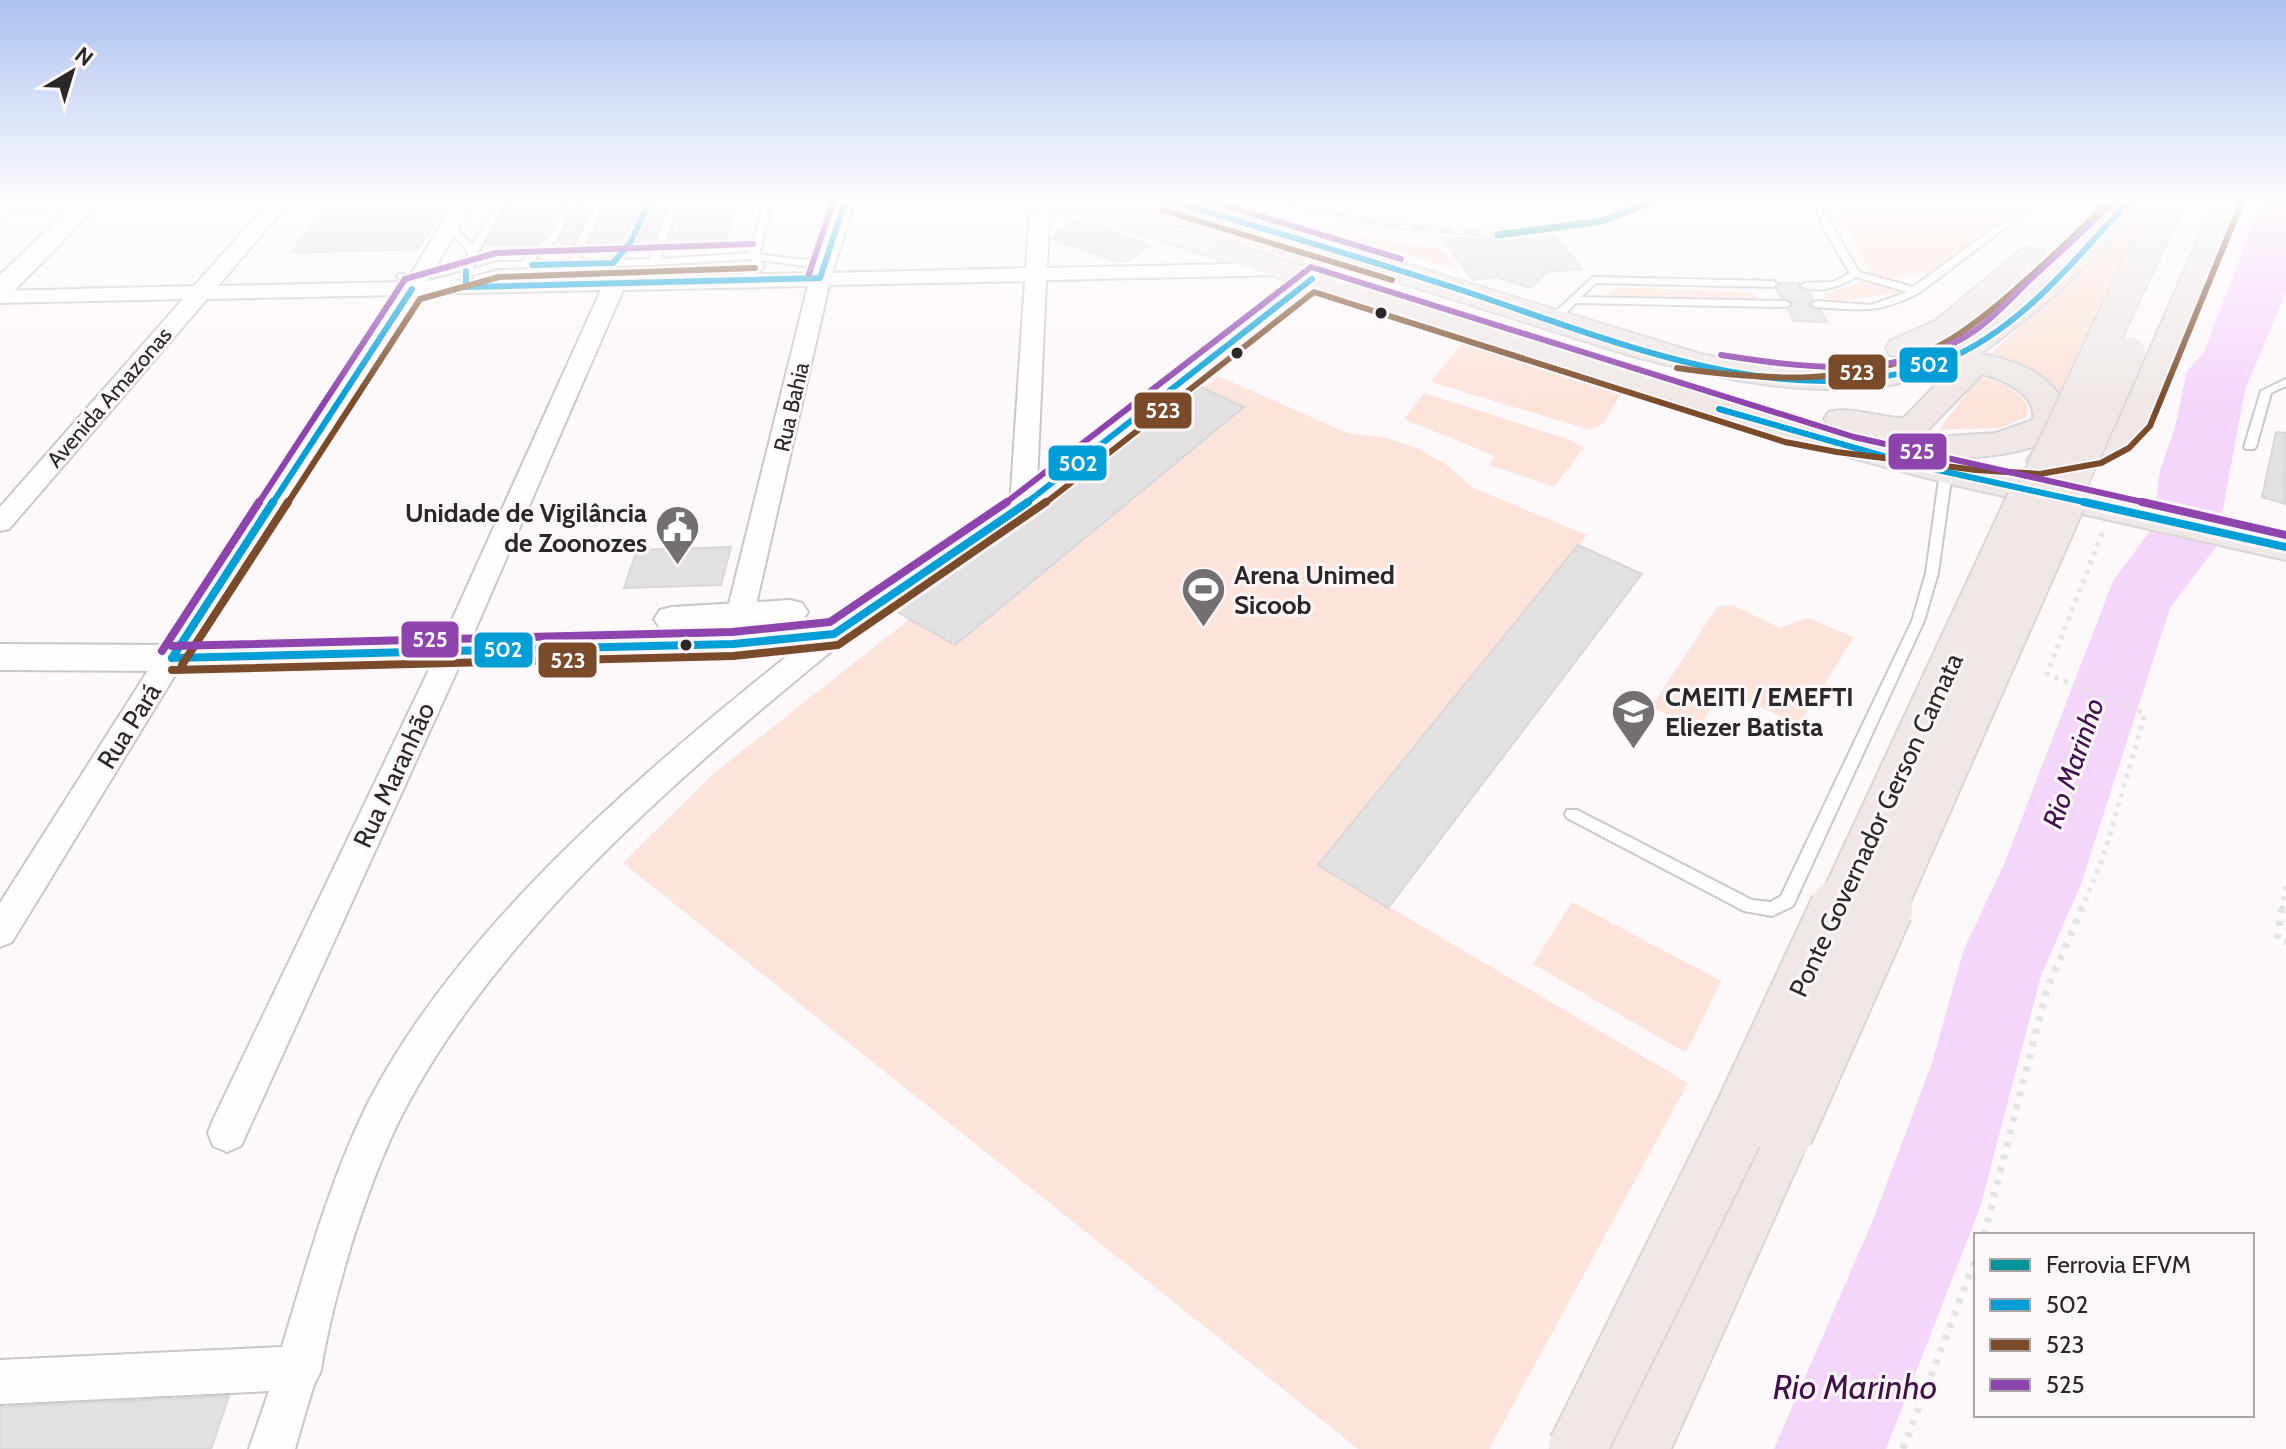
<svg xmlns="http://www.w3.org/2000/svg" width="2286" height="1449" viewBox="0 0 2286 1449" font-family="Cabin,sans-serif">
	<style>
		.green { fill: #fce4db }
		.water { fill: #f5d6fb }
		.building { fill: #e2e0e1; stroke: #d9d6d8; stroke-width: 2 }
		.lines { fill: none; stroke-linecap: round; stroke-linejoin: round }
		.service-casing { stroke: #cac7c8; stroke-width: 4 }
		.minor-casing { stroke: #cac7c8; stroke-width: 4 }
		.tertiary-casing { stroke: #cac7c8; stroke-width: 4 }
		.primary-casing { stroke: #d8d6d7; stroke-width: 4 }
		.path-far1 { stroke: #e5e4e4; stroke-width: 5; stroke-dasharray: 4 6; stroke-linecap: butt }
		.path { stroke: #e5e4e4; stroke-width: 7; stroke-dasharray: 5 8; stroke-linecap: butt }
		.service { fill: #fffefe; fill-rule: evenodd }
		.minor { fill: #fffefe; fill-rule: evenodd }
		.tertiary { fill: #fffefe; fill-rule: evenodd }
		.primary { fill: #efe8e7; fill-rule: evenodd }
		.rail-casing { stroke: #d2d1d1; stroke-width: 6 }
		.rail { stroke: #fef7f9; stroke-width: 4; stroke-dasharray: 13; stroke-linecap: butt }
		.primary-bridge-far2-casing { stroke: #d8d6d7; stroke-width: 35; stroke-linecap: butt }
		.primary-bridge-far1-casing { stroke: #d8d6d7; stroke-width: 47; stroke-linecap: butt }
		.primary-bridge-casing { stroke: #d8d6d7; stroke-width: 61; stroke-linecap: butt }
		.primary-bridge-far2 { stroke: #efe8e7; stroke-width: 32 }
		.primary-bridge-far1 { stroke: #efe8e7; stroke-width: 43 }
		.primary-bridge { stroke: #efe8e7; stroke-width: 57 }
		.bus-1-far1-casing { stroke: #fef7f9; stroke-width: 10 }
		.bus-1-casing { stroke: #fef7f9; stroke-width: 14 }
		.bus-2-far1-casing { stroke: #fef7f9; stroke-width: 10 }
		.bus-2-casing { stroke: #fef7f9; stroke-width: 14 }
		.bus-3-far1-casing { stroke: #fef7f9; stroke-width: 10 }
		.bus-3-casing { stroke: #fef7f9; stroke-width: 14 }
		.bus-1-far1 { stroke: #009ed6; stroke-width: 6 }
		.bus-1 { stroke: #009ed6; stroke-width: 8 }
		.bus-2-far1 { stroke: #7a4b2a; stroke-width: 6 }
		.bus-2 { stroke: #7a4b2a; stroke-width: 8 }
		.bus-3-far1 { stroke: #8e44ad; stroke-width: 6 }
		.bus-3 { stroke: #8e44ad; stroke-width: 8 }
		.rail-1-casing { stroke: #fef7f9; stroke-width: 11 }
		.rail-1 { stroke: #00939a; stroke-width: 7 }
		.bus-dot { fill: #2a2728; stroke: #fef7f9; stroke-width: 3 }
		.labels { text-anchor: middle; stroke-width: 6; stroke-linejoin: round; paint-order: stroke }
		.far-street-label { font-size: 22px; fill: #2a2728; stroke: #fef7f9 }
		.poi-label { font-size: 26px; font-weight: bold; fill: #2a2728; stroke: #fef7f9; text-anchor: start }
		.street-label { font-size: 26px; fill: #2a2728; stroke: #fef7f9 }
		.water-label { font-size: 28px; font-style: italic; fill: #410f4c; stroke: #fef7f9 }
		.near-water-label { font-size: 34px; font-style: italic; fill: #410f4c; stroke: #fef7f9 }
		.line-badge { stroke: #fef7f9; stroke-width: 3 }
		.badge-label { font-size: 22px; text-anchor: middle; font-weight: bold; fill: #fff }
	</style>
	<rect width="100%" height="100%" fill="#fdf8fa"/>
	<path class="green" d="M1101,199H1125L1312,260L1301,262Z
		M1833,199H2025L1932,272L1874,280Z
		M2151,200L2062,399L1985,358L2100,257Z
		M1330,231L1442,250L1456,269Z
		M1862,282L1899,292L1830,303L1822,295Z
		M1616,287L1754,293L1758,304L1607,297Z
		M1463,342L1621,394L1603,424L1590,430L1431,382Z
		M1218,376L1347,433L1386,438L1417,448L1447,465L1473,488L1587,535L1318,865L1688,1083L1489,1449H1358L623,863L713,774Z
		M1979,377C1998,381 2019,388 2028,407L2026,417L2000,428L1939,430Z
		M1424,393L1570,440L1584,448L1554,487L1489,465L1495,456L1404,419Z
		M1733,605L1780,628L1808,618L1854,637L1799,725L1722,689L1698,730L1651,707L1718,606Z
		M1572,902L1721,981L1686,1053L1533,964Z"/>
	<path class="water" d="M2269,199H2286V292L2245,390L2216,547L2170,608L2081,884L2041,976L1980,1208L1886,1449H1774L1873,1220L1932,1063L1964,949L2003,867L2113,581L2152,528L2160,471L2175,427L2187,371L2204,352L2253,223Z"/>
	<path class="building" d="M333,199H451L417,250L291,252Z
		M511,199H568L536,244H486Z
		M582,199H596L572,244H556Z
		M610,199H644L620,244H589Z
		M658,199H669L652,244H638Z
		M683,199H739L724,241L668,244Z
		M1078,219L1150,245L1127,261L1118,262L1051,238Z
		M1555,235L1582,269L1547,272L1530,288L1497,277L1473,280L1442,238L1513,240Z
		M1781,283H1799V289L1809,292L1813,299L1808,305L1820,310L1827,322L1794,321L1788,309L1794,303L1782,298L1776,289Z
		M1199,386L1244,407L955,645L897,612L1036,515Z
		M2276,432L2286,433L2285,504L2262,497Z
		M1578,545L1642,574L1388,908L1318,865Z
		M731,547L721,585L624,588L637,550Z
		M229,1396L211,1449H0V1407Z"/>
	<g class="lines">
		<defs>
			<path id="service" d="M500,199H508L478,252L473,269L497,262H521L548,237L571,199H579L555,241L533,261H574L570,255L599,199H607L580,255L583,260H610L626,242L647,199H655L635,243L621,260L650,259L672,199H680L660,259L750,253L765,199H773L759,254L804,260L827,253L832,256L804,266L760,260L764,267L762,269L743,283L738,280L754,266L751,259L654,265L497,268L472,275L469,281H463L461,278L409,291L397,276L399,274H405L414,285L463,272L468,252L444,226L452,224L472,245Z
				M1813,199H1821L1835,231L1859,272L1913,287L2034,199H2043L1919,293C1878,314 1861,310 1816,307L1811,304L1816,301L1871,305L1907,292L1856,277C1839,287 1818,294 1800,286L1805,283L1833,282L1850,273L1825,231Z
				M1593,277L1773,281L1778,284L1773,287L1596,283L1581,297L1786,301L1791,304L1786,307L1576,303L1558,321H1550V317Z
				M2286,379V386L2271,393L2256,447L2254,449H2246L2244,447L2261,391Z
				M1946,468L1952,472L1938,573L1924,621L1793,906L1772,916L1744,911L1567,818L1565,814L1567,810H1577L1752,900L1771,902L1781,896L1912,621L1926,573L1940,472Z"/>
			<path id="minor" d="M272,199H292L218,286L406,282L457,199H476L427,281L811,273L837,199H856L832,273L1026,268L1029,220L1043,199H1062L1049,220L1047,268L1281,263L1291,269L1281,275L1046,280L1036,506L1032,512H1014L1010,506L1025,281L829,285L747,644L743,651L733,654L723,651L719,644L808,286L623,290L466,651L241,1146L227,1152L213,1146L208,1133L213,1120L438,651L601,290L419,294L197,639L12,942L0,947V903L177,625L398,295L207,299L9,529L0,531V507L183,299L0,303V291L194,286Z
				M834,624L844,627L848,634L844,641C684,771 487,940 396,1127C364,1195 333,1296 321,1369C320,1374 316,1380 314,1385C307,1406 301,1428 295,1449H249L269,1391L0,1404V1360L282,1347C307,1264 330,1179 369,1101C464,918 663,754 824,627Z"/>
			<path id="tertiary" d="M16,199H63L60,204L0,216V202Z
				M79,199H104L9,296L0,298V275Z
				M1312,271L1321,273L1325,279L1321,285L1034,513L847,643L834,647L733,657L172,671L0,670V644L172,645L733,631L826,622L1012,499L1303,273Z
				M790,600L802,603L808,612L802,621L672,631L660,628L654,619L660,610L672,607Z"/>
			<path id="primary" d="M1049,199H1090L1801,424L1893,447L1905,439L1879,438L1829,426L1824,419L1829,412C1852,406 1879,418 1904,418L1949,371C1926,372 1905,384 1883,386C1796,397 1713,377 1629,355L1155,205L1151,199H1193L1704,355C1777,368 1863,384 1934,353C2000,324 2068,252 2115,199H2144C2117,245 2026,322 1980,354C2018,361 2052,373 2068,411C2068,456 1971,458 1939,459L2286,534V560L1946,483L1777,438L1053,205ZM1982,374C2003,380 2037,393 2033,420L1996,433L1920,438Z
				M2216,199H2244L2150,430C2132,456 2062,476 2032,469L2027,461L2032,453L2095,439L2117,424Z
				M2031,248L2042,251L2046,257L2042,263C2008,292 1937,367 1890,355L1886,348L1890,341L1935,321L2020,251Z
				M1784,1106L1804,1114L1812,1133L1671,1449H1604L1764,1114Z"/>
		</defs>
		<use href="#service" class="service-casing"/>
		<use href="#minor" class="minor-casing"/>
		<use href="#tertiary" class="tertiary-casing"/>
		<use href="#primary" class="primary-casing"/>
		<path class="path-far1" d="M2081,910L2103,858L2145,714L2047,674L2103,531
			M2282,910L2286,885"/>
		<path class="path" d="M2282,908L2277,939L2286,942
			M1984,1235L2047,989L2082,908
			M1903,1449L1976,1258"/>
		<use href="#service" class="service"/>
		<use href="#minor" class="minor"/>
		<use href="#tertiary" class="tertiary"/>
		<use href="#primary" class="primary"/>
		<defs>
			<path id="rail" d="M1273,199L1384,225L1498,235"/>
		</defs>
		<use href="#rail" class="rail-casing"/>
		<use href="#rail" class="rail"/>
		<defs>
			<path id="primary-bridge-far2" d="M2027,504L2169,199
				M2062,504L2129,353"/>
			<path id="primary-bridge-far1" d="M1838,910L2028,502
				M1883,910L2063,502"/>
			<path id="primary-bridge" d="M1784,1133L1884,908
				M1577,1449L1743,1114L1839,908"/>
		</defs>
		<use href="#primary-bridge-far2" class="primary-bridge-far2-casing"/>
		<use href="#primary-bridge-far1" class="primary-bridge-far1-casing"/>
		<use href="#primary-bridge" class="primary-bridge-casing"/>
		<use href="#primary-bridge-far2" class="primary-bridge-far2"/>
		<use href="#primary-bridge-far1" class="primary-bridge-far1"/>
		<use href="#primary-bridge" class="primary-bridge"/>
		<defs>
			<path id="bus-1-far1" d="M1165,199C1264,229 1363,258 1461,290C1607,338 1790,419 1943,361C2018,332 2078,257 2130,199
				M532,265L613,263L630,243L651,199
				M466,271V287L820,278L846,199
				M1719,409L1915,465L2093,504
				M272,504L412,289
				M1025,504L1312,279"/>
			<path id="bus-1" d="M2084,502L2286,547
				M834,634L1028,502
				M172,658L733,644L834,634
				M172,658L273,502"/>
			<path id="bus-2-far1" d="M1162,210L1392,280
				M1677,368C1763,380 1854,387 1935,348C1985,324 2061,248 2103,208
				M287,504L420,299L499,277L755,268
				M1044,504L1314,292L1785,442L1837,452L1976,470L2040,474L2101,463L2129,448L2150,426L2241,204"/>
			<path id="bus-2" d="M182,665L288,502
				M172,670L733,656L838,645L1046,502"/>
			<path id="bus-3-far1" d="M1204,199L1401,259
				M809,274L834,199
				M1721,355C1805,368 1903,382 1977,329C1998,314 2016,293 2035,275C2062,250 2090,226 2115,199
				M258,504L405,279L496,253L753,244
				M1004,504L1311,267L1854,437L2151,504"/>
			<path id="bus-3" d="M2142,502L2286,535
				M172,646L732,632L830,622L1007,502
				M162,651L259,502"/>
		</defs>
		<use href="#bus-1-far1" class="bus-1-far1-casing"/>
		<use href="#bus-1" class="bus-1-casing"/>
		<use href="#bus-2-far1" class="bus-2-far1-casing"/>
		<use href="#bus-2" class="bus-2-casing"/>
		<use href="#bus-3-far1" class="bus-3-far1-casing"/>
		<use href="#bus-3" class="bus-3-casing"/>
		<use href="#bus-1-far1" class="bus-1-far1"/>
		<use href="#bus-1" class="bus-1"/>
		<use href="#bus-2-far1" class="bus-2-far1"/>
		<use href="#bus-2" class="bus-2"/>
		<use href="#bus-3-far1" class="bus-3-far1"/>
		<use href="#bus-3" class="bus-3"/>
		<defs>
			<path id="rail-1" d="M1498,235L1602,221L1660,199"/>
		</defs>
		<use href="#rail-1" class="rail-1-casing"/>
		<use href="#rail-1" class="rail-1"/>
	</g>
	<linearGradient id="sky" x2="0" y2="1"><stop stop-color="#adc2f0"/><stop offset="0.5" stop-color="#fefcfd"/><stop offset="1" stop-color="#fefcfd" stop-opacity="0"/></linearGradient>
	<rect width="2286" height="401" fill="url(#sky)"/>
	<defs>
		<symbol id="civic-pin" viewBox="-11 -11 22 30"><path d="M0 17L-7.5 6A9.5 9.5 0 1 1 7.5 6Z" fill="#747072" stroke="#fef7f9"/><path d="M-.6-6.5H3V-4.5H.6V-3L4-1V1h2V6H-6V1h2V-1L-.6-3ZM-1.2 2.5V6h2.4V2.5Z" fill="#fff"/></symbol>
		<symbol id="stadium-pin" viewBox="-11 -11 22 30"><path d="M0 17L-7.5 6A9.5 9.5 0 1 1 7.5 6Z" fill="#747072" stroke="#fef7f9"/><path d="M0-5a6.5 5 0 1 0 0 10a6.5 5 0 1 0 0-10ZM-3.5-1.8h7v3.6h-7Z" fill="#fff"/></symbol>
		<symbol id="school-pin" viewBox="-11 -11 22 30"><path d="M0 17L-7.5 6A9.5 9.5 0 1 1 7.5 6Z" fill="#747072" stroke="#fef7f9"/><path d="M0-5L7-2L0 1L-7-2ZM-4 1L0 2.5L4 1V4Q0 6-4 4Z" fill="#fff"/></symbol>
	</defs>
	<g fill-rule="evenodd">
		<use href="#civic-pin" x="652" y="502" width="51" height="69"/>
		<use href="#stadium-pin" x="1178" y="564" width="51" height="69"/>
		<use href="#school-pin" x="1608" y="686" width="51" height="69"/>
	</g>
	<g class="bus-dot">
		<circle cx="1381" cy="313" r="7"/>
		<circle cx="1237" cy="353" r="7"/>
		<circle cx="686" cy="645" r="7"/>
	</g>
	<g class="labels">
		<g class="far-street-label">
			<text transform="translate(109 397) rotate(-49)" y="8">Avenida Amazonas</text>
			<text transform="translate(791 407) rotate(-77)" y="8">Rua Bahia</text>
		</g>
		<g class="poi-label">
			<text x="647" y="522" text-anchor="end">Unidade de Vigilância<tspan x="647" dy="30">de Zoonozes</tspan></text>
			<text x="1234" y="584">Arena Unimed<tspan x="1234" dy="30">Sicoob</tspan></text>
			<text x="1665" y="706">CMEITI / EMEFTI<tspan x="1665" dy="30">Eliezer Batista</tspan></text>
		</g>
		<g class="street-label">
			<text transform="translate(129 726) rotate(-58)" y="9">Rua Pará</text>
			<text transform="translate(394 775) rotate(-65)" y="9">Rua Maranhão</text>
			<text transform="translate(1876 825) rotate(-65)" y="9">Ponte Governador Gerson Camata</text>
		</g>
		<g class="water-label">
			<text transform="translate(2073 763) rotate(-71)" y="10">Rio Marinho</text>
		</g>
		<g class="near-water-label">
			<text x="1855" y="1399">Rio Marinho</text>
		</g>
	</g>
	<g class="line-badge">
		<rect x="1898" y="346" width="61" height="38" rx="8" fill="#009ed6"/>
		<rect x="1827" y="353" width="60" height="38" rx="8" fill="#7a4b2a"/>
		<rect x="1133" y="391" width="60" height="39" rx="8" fill="#7a4b2a"/>
		<rect x="1887" y="432" width="61" height="39" rx="8" fill="#8e44ad"/>
		<rect x="1047" y="444" width="61" height="38" rx="8" fill="#009ed6"/>
		<rect x="400" y="620" width="60" height="39" rx="8" fill="#8e44ad"/>
		<rect x="473" y="631" width="61" height="38" rx="8" fill="#009ed6"/>
		<rect x="537" y="641" width="61" height="38" rx="8" fill="#7a4b2a"/>
	</g>
	<g class="badge-label">
		<text x="1929" y="372">502</text>
		<text x="1857" y="380">523</text>
		<text x="1163" y="418">523</text>
		<text x="1917" y="459">525</text>
		<text x="1078" y="471">502</text>
		<text x="430" y="647">525</text>
		<text x="503" y="657">502</text>
		<text x="568" y="668">523</text>
	</g>
	<rect x="1974" y="1233" width="280" height="184" fill="#fef7f9" stroke="#a9a4a5" stroke-width="2"/>
	<rect x="1990" y="1259" width="40" height="12" fill="#00939a" stroke="#a9a4a5" stroke-width="2"/>
	<text x="2046" y="1273" font-size="24" fill="#2a2728">Ferrovia EFVM</text>
	<rect x="1990" y="1299" width="40" height="12" fill="#009ed6" stroke="#a9a4a5" stroke-width="2"/>
	<text x="2046" y="1313" font-size="24" fill="#2a2728">502</text>
	<rect x="1990" y="1339" width="40" height="12" fill="#7a4b2a" stroke="#a9a4a5" stroke-width="2"/>
	<text x="2046" y="1353" font-size="24" fill="#2a2728">523</text>
	<rect x="1990" y="1379" width="40" height="12" fill="#8e44ad" stroke="#a9a4a5" stroke-width="2"/>
	<text x="2046" y="1393" font-size="24" fill="#2a2728">525</text>
	<g transform="translate(72 72) rotate(38)" stroke="#fef7f9" stroke-width="6" paint-order="stroke">
	<path d="M0-6L14 30L0 20L-14 30Z" fill="#2a2728"/>
	<text y="-12" font-size="22" font-weight="bold" text-anchor="middle" fill="#2a2728">N</text>
	</g>
</svg>
